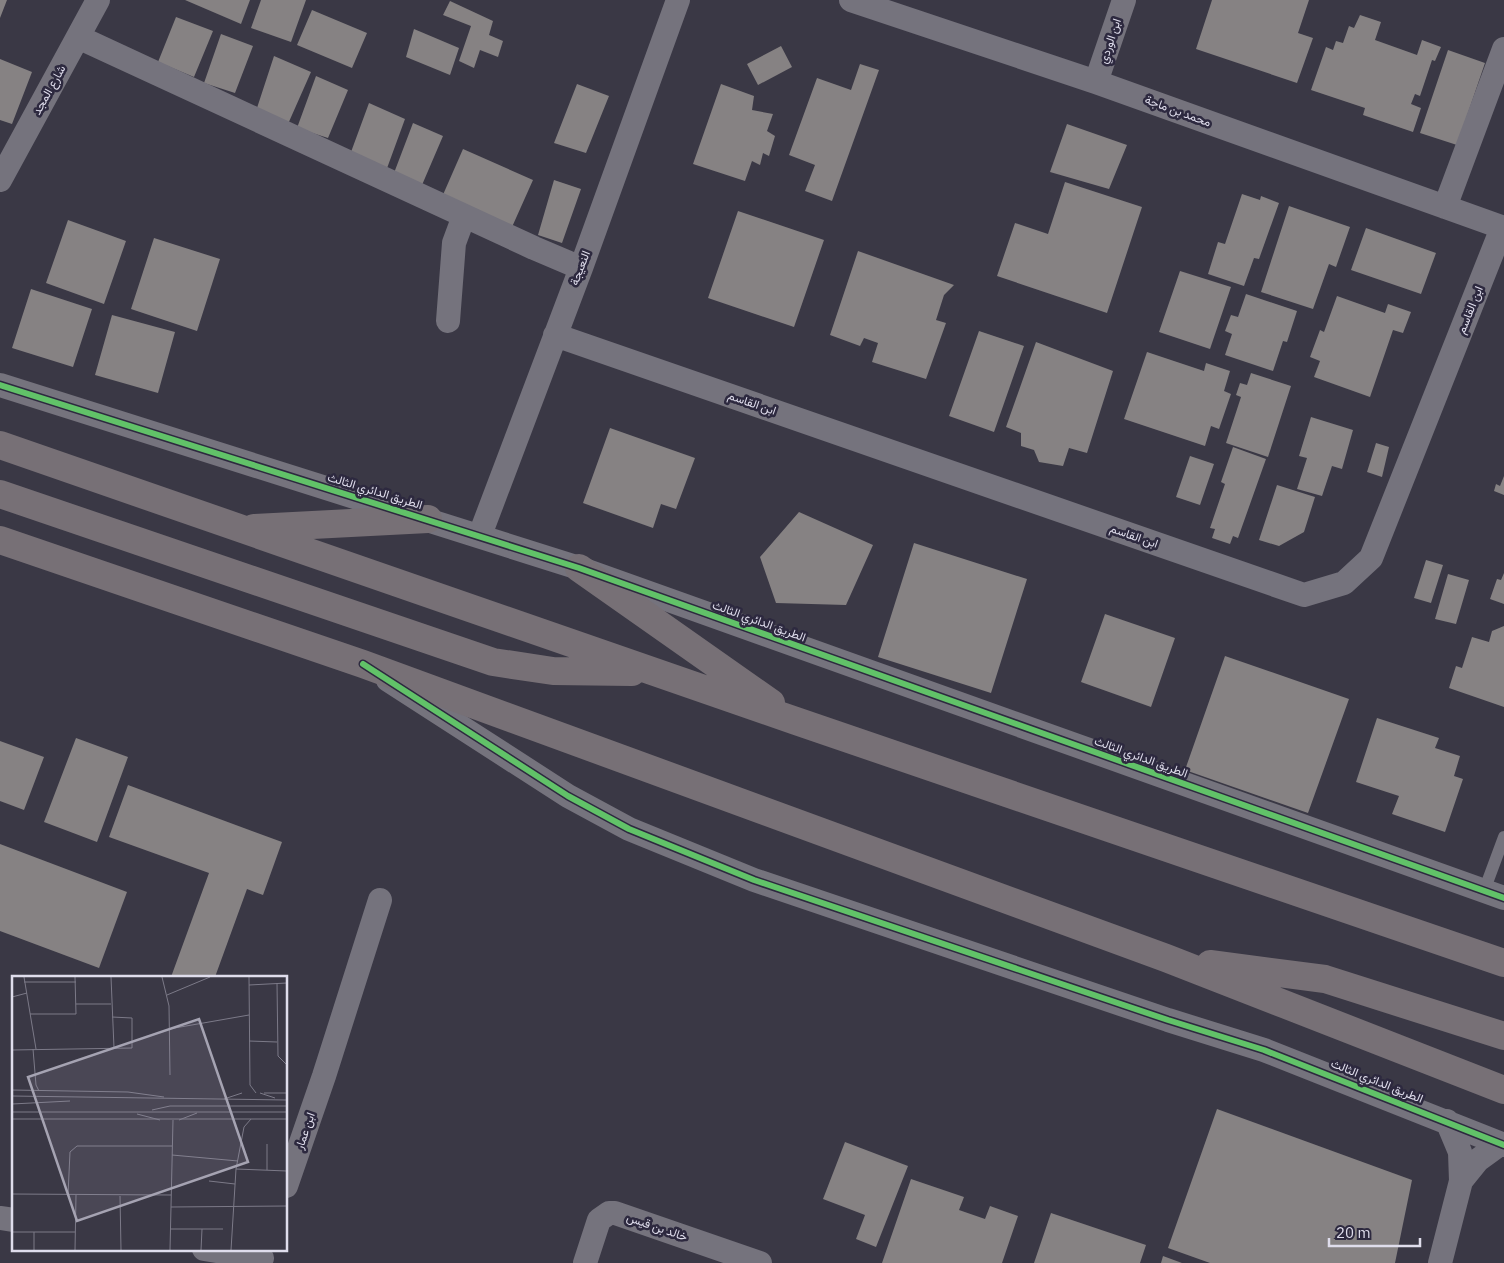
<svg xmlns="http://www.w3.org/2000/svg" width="1504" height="1263" viewBox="0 0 1504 1263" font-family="'IBM Plex Sans',Vazirmatn,sans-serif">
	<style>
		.building { fill: #868283 }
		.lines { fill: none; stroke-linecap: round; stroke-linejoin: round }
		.service { stroke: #75737d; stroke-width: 12 }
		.minor { stroke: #75737d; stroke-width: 24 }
		.trunk { stroke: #777076; stroke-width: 28 }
		.cycleway-casing { stroke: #2d293f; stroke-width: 9 }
		.cycleway { stroke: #61c268; stroke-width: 6 }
		.labels { text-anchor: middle; stroke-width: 5; stroke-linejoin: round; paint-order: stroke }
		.street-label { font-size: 12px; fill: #dfddec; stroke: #2d293f }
		.inset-road { fill: none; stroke: #7c7a88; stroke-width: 1 }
		.view { fill: #a5a3b2; fill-opacity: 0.15; stroke: #a5a3b2; stroke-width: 2.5 }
		.inset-edge { fill: none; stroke: #dfddec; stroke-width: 2.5 }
	</style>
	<rect width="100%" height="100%" fill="#3a3845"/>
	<path class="building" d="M0,0H7L0,18Z
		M185,0H250L241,24Z
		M261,0H306L291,42L251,28Z
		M1212,0H1309L1298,33L1313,38L1297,83L1196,49Z
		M450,1L493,21L489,35L503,41L498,57L480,50L474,68L459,61L471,26L443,15Z
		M312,10L367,33L352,68L297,45Z
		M1360,15L1381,22L1375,40L1417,55L1422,40L1441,47L1435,61L1432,60L1420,96L1415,94L1411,104L1421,108L1413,132L1363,115L1365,108L1311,90L1326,47L1333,50L1336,41L1343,43L1349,26L1354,28Z
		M176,17L213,31L194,77L158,62Z
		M414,29L459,48L450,75L406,57Z
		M221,34L253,46L235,93L204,83Z
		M781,46L792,67L758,85L747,64Z
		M1448,50L1485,63L1457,145L1420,133Z
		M274,56L311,72L288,124L256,111Z
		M0,59L32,72L12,124L0,120Z
		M860,64L879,70L832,201L805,191L815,165L789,155L817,78L851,90Z
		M316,76L348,90L328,138L297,128Z
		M577,84L609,96L586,153L554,143Z
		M721,84L754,96L752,110L773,114L767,131L775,136L769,156L763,153L760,165L752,161L745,181L693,164Z
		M369,103L405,119L386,171L351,152Z
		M413,123L443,136L422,185L394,173Z
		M1067,124L1127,145L1109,189L1050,172Z
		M463,149L533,180L512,227L442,197Z
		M554,180L581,189L562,243L538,235Z
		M1065,182L1142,207L1107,313L997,276L1015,223L1048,234Z
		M1242,194L1260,200L1261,196L1279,203L1259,259L1254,258L1244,286L1208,274L1218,242L1225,244Z
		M1289,206L1350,227L1336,267L1329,264L1313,309L1261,292Z
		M738,211L824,240L794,327L708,298Z
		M68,220L126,241L104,304L46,283Z
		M1366,228L1436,253L1421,294L1351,270Z
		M154,238L220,259L197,331L131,309Z
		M858,251L954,285L944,295L936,320L946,323L926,379L872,362L878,343L864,338L860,346L830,335Z
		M1180,271L1231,287L1210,349L1159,332Z
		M31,289L92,309L73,367L12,348Z
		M1246,294L1297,311L1287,342L1283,341L1273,371L1225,355L1232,334L1225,331L1231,315L1238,317Z
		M1337,296L1385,313L1388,304L1411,312L1403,333L1393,330L1370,397L1314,377L1320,361L1310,357L1320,330L1324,332Z
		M112,315L175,332L158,393L95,375Z
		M979,331L1024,346L994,432L949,416Z
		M1036,342L1113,371L1087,453L1069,448L1063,466L1039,462L1034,450L1021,446V433L1006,427Z
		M1147,352L1204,371L1206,363L1230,371L1224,391L1231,394L1219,429L1211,426L1205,446L1124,419Z
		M1251,373L1291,386L1268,457L1226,443L1241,397L1236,395L1240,383L1247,385Z
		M1311,417L1353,430L1342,469L1332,466L1322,496L1297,489L1307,458L1299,456Z
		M610,428L695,458L676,509L661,504L653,528L583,503Z
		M1376,443L1389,447L1382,477L1367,472Z
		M1233,447L1266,459L1238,538L1233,536L1230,544L1212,538L1215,529L1210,528L1225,484L1221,482Z
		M1190,456L1214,464L1200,505L1176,497Z
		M1504,476V495L1494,491L1496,484L1500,486Z
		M1277,485L1315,497L1304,532L1279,546L1259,540Z
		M799,512L873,545L846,605L776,603L760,557Z
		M914,543L1027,579L991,693L878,657Z
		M1426,560L1443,565L1431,603L1414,598Z
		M1504,573V604L1490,599L1497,579L1501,580Z
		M1448,574L1469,580L1456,624L1435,619Z
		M1105,614L1175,638L1151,707L1081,682Z
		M1504,626V707L1449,688L1456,666L1462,668L1472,637L1489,642L1492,631Z
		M1225,656L1349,699L1308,813L1185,770Z
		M1377,718L1439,738L1435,748L1460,756L1454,776L1463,779L1445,832L1392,814L1399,796L1356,782Z
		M76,738L128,757L97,842L44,822Z
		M0,741L44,757L24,810L0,801Z
		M128,785L282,842L263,895L247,889L215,977H171L209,873L109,837Z
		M0,844L127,892L99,968L0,931Z
		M1217,1109L1412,1180L1395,1263H1210L1168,1248Z
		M845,1142L908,1166L876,1247L856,1239L865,1215L823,1199Z
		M911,1179L964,1197L959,1210L985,1219L990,1206L1018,1216L1002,1263H882Z
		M1051,1213L1146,1245L1140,1263H1034Z
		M1163,1256L1182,1263H1161Z"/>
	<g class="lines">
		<path class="service" d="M1484,891L1504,837"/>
		<path class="minor" d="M851,0L1096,82L1504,228
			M78,37L534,248L581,268
			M1096,82L1124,0
			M0,180L98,0
			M1445,207L1504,49
			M448,321L454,243L464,216
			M555,335L1304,595L1344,583L1371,558L1502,228
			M0,385L579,568L1504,898
			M480,535L581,268L678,0
			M388,680L568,796L629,829L754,880L1168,1020L1264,1050L1504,1145
			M1461,1181L1478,1160L1500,1144
			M286,1186L324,1076L380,900
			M0,1218L14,1220
			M204,1249L262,1258
			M585,1263L599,1220L609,1213H615L760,1263
			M1440,1263L1461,1181L1460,1152L1447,1121"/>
		<path class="trunk" d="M0,445L796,721L1504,963
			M0,494L493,662L553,671L632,672
			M254,528L428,519
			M0,540L363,664L1166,958L1504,1090
			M579,568L771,703
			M1210,964L1325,979L1504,1036"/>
		<defs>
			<path id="cycleway" d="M0,385L579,568L1504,898
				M363,664L568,796L629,829L754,880L1168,1020L1264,1050L1504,1145"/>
		</defs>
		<use href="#cycleway" class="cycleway-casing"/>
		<use href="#cycleway" class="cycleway"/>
	</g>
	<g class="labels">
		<g class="street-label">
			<text transform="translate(1110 41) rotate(-72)" y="4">ابن الوردي</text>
			<text transform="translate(49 90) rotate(-61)" y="4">شارع المجد</text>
			<text transform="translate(1178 111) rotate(20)" y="4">محمد بن ماجة</text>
			<text transform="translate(580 268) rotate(-69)" y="4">النعيجة</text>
			<text transform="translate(1470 310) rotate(-68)" y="4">ابن القاسم</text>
			<text transform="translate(752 403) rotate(19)" y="4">ابن القاسم</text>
			<text transform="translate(375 491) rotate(17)" y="4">الطريق الدائري الثالث</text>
			<text transform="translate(1134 536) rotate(19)" y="4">ابن القاسم</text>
			<text transform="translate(759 621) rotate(20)" y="4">الطريق الدائري الثالث</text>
			<text transform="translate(1141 757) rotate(20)" y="4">الطريق الدائري الثالث</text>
			<text transform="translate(1377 1081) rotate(22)" y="4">الطريق الدائري الثالث</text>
			<text transform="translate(305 1131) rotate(-71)" y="4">ابن عمار</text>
			<text transform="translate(657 1227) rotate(19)" y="4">خالد بن قيس</text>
		</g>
	</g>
	<g transform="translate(12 976)">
		<rect width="275" height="275" fill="#3a3845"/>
		<path class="inset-road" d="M12,1L24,73M99,1L102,72M150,1L157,30L158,99M237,1L238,109L244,117M12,6H64M265,7L266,80L275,89M237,9L275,7M155,19L198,1M0,21L15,17M64,28H99M18,38H64L63,1M157,53L237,39M237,65L265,66M21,73L24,109L27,115M0,74L120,72V42L100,41M0,114L116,116L152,121M248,117L263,122M252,117H275M0,120L275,124M212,123L230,117M0,128L58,125M140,134L158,130H275M0,136H275M125,138L148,144M0,143H275M167,144L185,137M160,179L226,185M224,193L275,195M255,194V168M197,205L223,208M0,218L159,219M56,219L58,176L65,170H160M108,220L109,274M159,231L275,230M158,253H211M0,256H63M22,274V256M63,274L64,219M158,274L161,144M189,274L190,253M219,274L224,193L232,151L239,143"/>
		<path class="view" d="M187,43L236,186L65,245L16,101Z"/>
		<rect width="275" height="275" class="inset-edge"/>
	</g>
	<path d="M1329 1238v8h91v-8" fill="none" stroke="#dfddec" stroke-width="2.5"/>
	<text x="1336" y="1238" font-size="15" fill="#dfddec" stroke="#2d293f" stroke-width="4" paint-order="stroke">20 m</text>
</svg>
